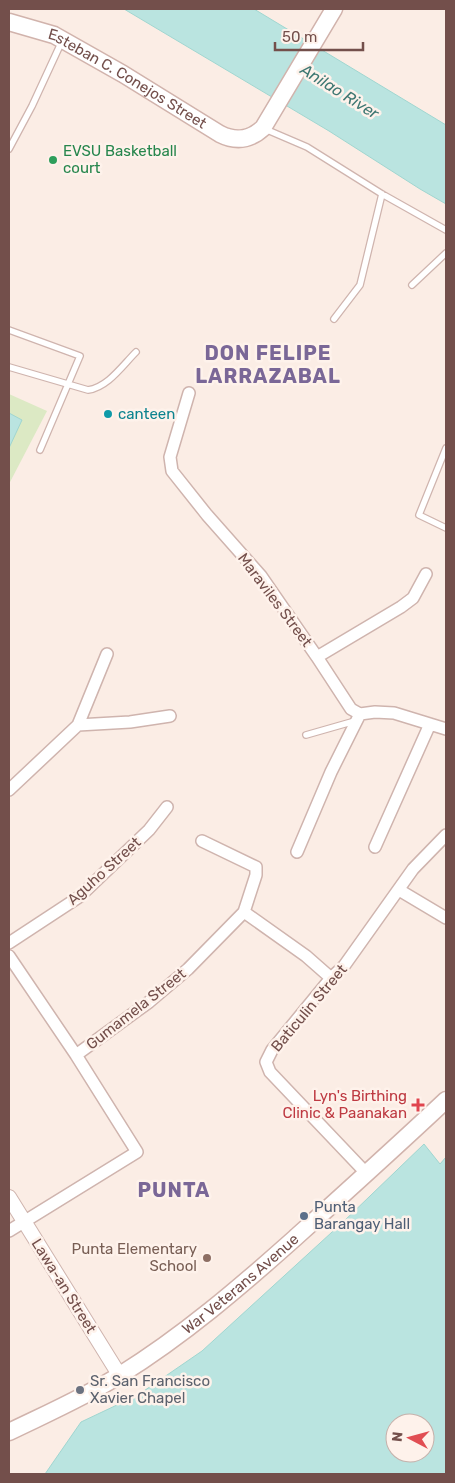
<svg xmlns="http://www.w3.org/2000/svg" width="455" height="1483" viewBox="0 0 455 1483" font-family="Rubik,sans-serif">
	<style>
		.green { fill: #dce9c4 }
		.water { fill: #bae4e0; stroke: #a0d6d0; fill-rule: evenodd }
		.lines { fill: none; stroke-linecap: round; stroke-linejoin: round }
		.service-casing { stroke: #cfb4ae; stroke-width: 8 }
		.minor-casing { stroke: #cfb4ae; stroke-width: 14 }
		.tertiary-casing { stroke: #cfb4ae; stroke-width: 16 }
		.secondary-casing { stroke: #d1b3ac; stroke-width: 19 }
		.service { stroke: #fff; stroke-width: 5.5 }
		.minor { stroke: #fff; stroke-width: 11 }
		.tertiary { stroke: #fff; stroke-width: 14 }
		.secondary { stroke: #fff; stroke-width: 16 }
		.leisure-dot { fill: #2e9e5b; stroke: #fef2eb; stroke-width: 2 }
		.culture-dot { fill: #0f9aa8; stroke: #fef2eb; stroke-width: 2 }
		.health-dot { fill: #e0444e; stroke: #fef2eb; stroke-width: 2 }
		.service-dot { fill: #5c6f8a; stroke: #fef2eb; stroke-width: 2 }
		.education-dot { fill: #8d6e63; stroke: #fef2eb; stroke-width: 2 }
		.worship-dot { fill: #6b7280; stroke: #fef2eb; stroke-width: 2 }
		.labels { text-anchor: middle; stroke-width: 5; stroke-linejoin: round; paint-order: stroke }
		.street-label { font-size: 15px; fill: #734f4b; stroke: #fef2eb }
		.leisure-label { font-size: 15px; fill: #27864d; stroke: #fef2eb; text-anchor: start }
		.culture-label { font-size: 15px; fill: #0d838f; stroke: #fef2eb; text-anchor: start }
		.health-label { font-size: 15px; fill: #be3a42; stroke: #fef2eb; text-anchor: end }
		.service-label { font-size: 15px; fill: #4e5e75; stroke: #fef2eb; text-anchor: start }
		.education-label { font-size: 15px; fill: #785e54; stroke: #fef2eb; text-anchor: end }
		.worship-label { font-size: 15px; fill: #5b616d; stroke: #fef2eb; text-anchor: start }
		.water-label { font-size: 16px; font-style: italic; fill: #3f7873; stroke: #fef2eb }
		.district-label { font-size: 20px; font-weight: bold; letter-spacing: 1px; fill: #7a6797; stroke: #fef2eb }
	</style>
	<rect width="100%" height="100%" fill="#fbede5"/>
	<path class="green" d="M9,394L47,411L9,484Z"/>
	<path class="water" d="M124,9H254L446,125V204L420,189L329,131Z
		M9,413L22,420L9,448Z
		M424,1144L440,1164L446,1157V1474H45L81,1422L138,1395L202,1351L343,1222ZM395,1423H425V1453H395Z"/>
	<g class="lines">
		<defs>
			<path id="service" d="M265,129L307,147L382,194L446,230
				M9,149L32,106L62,41
				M412,285L446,253
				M334,319L360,285L382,194
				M9,330L80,356L40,450
				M9,367L88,390C108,387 122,366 136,352
				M446,448L419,515L446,528
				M306,735L355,721"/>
			<path id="minor" d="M189,393L170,457L172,471L207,515L261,576L317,657L351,709L360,714L375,712L394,713L446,729
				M317,657L401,607L413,598L426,574
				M78,725L107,654
				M9,790L78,725L130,722L170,716
				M202,841L256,867V875L244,912
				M375,847L430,724
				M297,852L331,772L360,714
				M399,890L446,918
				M9,943L79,897L149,830L167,807
				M9,956L76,1055L137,1152L9,1231
				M76,1055L149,1002L188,969L244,912L306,956L331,978
				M367,1174L270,1072L266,1062L272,1050L331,978L344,966L413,869L446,835"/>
			<path id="tertiary" d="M9,1197L120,1376"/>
			<g id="secondary">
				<path id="s1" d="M9,22L54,35L123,74L220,134C236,142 250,140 263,128L334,9"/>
				<path id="s2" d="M9,1432C46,1414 85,1397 120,1375C183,1336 240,1287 295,1238C346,1192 396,1147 446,1100"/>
			</g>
		</defs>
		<use href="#service" class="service-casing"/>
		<use href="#minor" class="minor-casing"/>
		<use href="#tertiary" class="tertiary-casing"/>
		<use href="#secondary" class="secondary-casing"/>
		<use href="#service" class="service"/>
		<use href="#minor" class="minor"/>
		<use href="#tertiary" class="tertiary"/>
		<use href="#secondary" class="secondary"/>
	</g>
	<circle class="leisure-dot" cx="53" cy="160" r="5"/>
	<circle class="culture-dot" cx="108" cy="414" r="5"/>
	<path class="health-dot" d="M415.5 1097.5h5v5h5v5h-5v5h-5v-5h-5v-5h5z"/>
	<circle class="service-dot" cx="304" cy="1216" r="5"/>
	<circle class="education-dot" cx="207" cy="1258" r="5"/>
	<circle class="worship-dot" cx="80" cy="1390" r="5"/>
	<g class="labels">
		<g class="street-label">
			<text dy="5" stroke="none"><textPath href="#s1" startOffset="132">Esteban C. Conejos Street</textPath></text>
			<text transform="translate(275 600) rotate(53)" y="5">Maraviles Street</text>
			<text transform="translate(104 871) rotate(-42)" y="5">Aguho Street</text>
			<text transform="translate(309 1008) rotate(-50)" y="5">Baticulin Street</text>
			<text transform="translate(136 1009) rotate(-38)" y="5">Gumamela Street</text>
			<text dy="5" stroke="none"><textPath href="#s2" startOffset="276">War Veterans Avenue</textPath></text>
			<text transform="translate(64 1286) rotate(58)" y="5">Lawa-an Street</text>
		</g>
		<g class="leisure-label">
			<text x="63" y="156">EVSU Basketball<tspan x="63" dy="17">court</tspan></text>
		</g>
		<g class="culture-label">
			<text x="118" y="419">canteen</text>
		</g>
		<g class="health-label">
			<text x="407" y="1101">Lyn's Birthing<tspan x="407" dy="17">Clinic &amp; Paanakan</tspan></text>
		</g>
		<g class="service-label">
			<text x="314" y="1212">Punta<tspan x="314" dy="17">Barangay Hall</tspan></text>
		</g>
		<g class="education-label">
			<text x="197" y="1254">Punta Elementary<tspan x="197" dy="17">School</tspan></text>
		</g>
		<g class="worship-label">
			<text x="90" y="1386">Sr. San Francisco<tspan x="90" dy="17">Xavier Chapel</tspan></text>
		</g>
		<g class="water-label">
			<text transform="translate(340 91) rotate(32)" y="6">Anilao River</text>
		</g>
		<g class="district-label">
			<text x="268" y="360">DON FELIPE<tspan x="268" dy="23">LARRAZABAL</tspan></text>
			<text x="174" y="1197">PUNTA</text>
		</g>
	</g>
	<rect width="455" height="1483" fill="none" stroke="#734f4b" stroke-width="20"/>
	<g transform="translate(410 1438) rotate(276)"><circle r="24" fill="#fef2eb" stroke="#c6b1ab"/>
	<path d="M0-4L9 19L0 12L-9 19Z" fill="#e14e53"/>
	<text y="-8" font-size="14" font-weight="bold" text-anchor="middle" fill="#734f4b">N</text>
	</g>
	<path d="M275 42v8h88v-8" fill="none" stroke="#734f4b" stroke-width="2.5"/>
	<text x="282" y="42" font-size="15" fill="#734f4b" stroke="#fef2eb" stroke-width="4" paint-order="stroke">50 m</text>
</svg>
